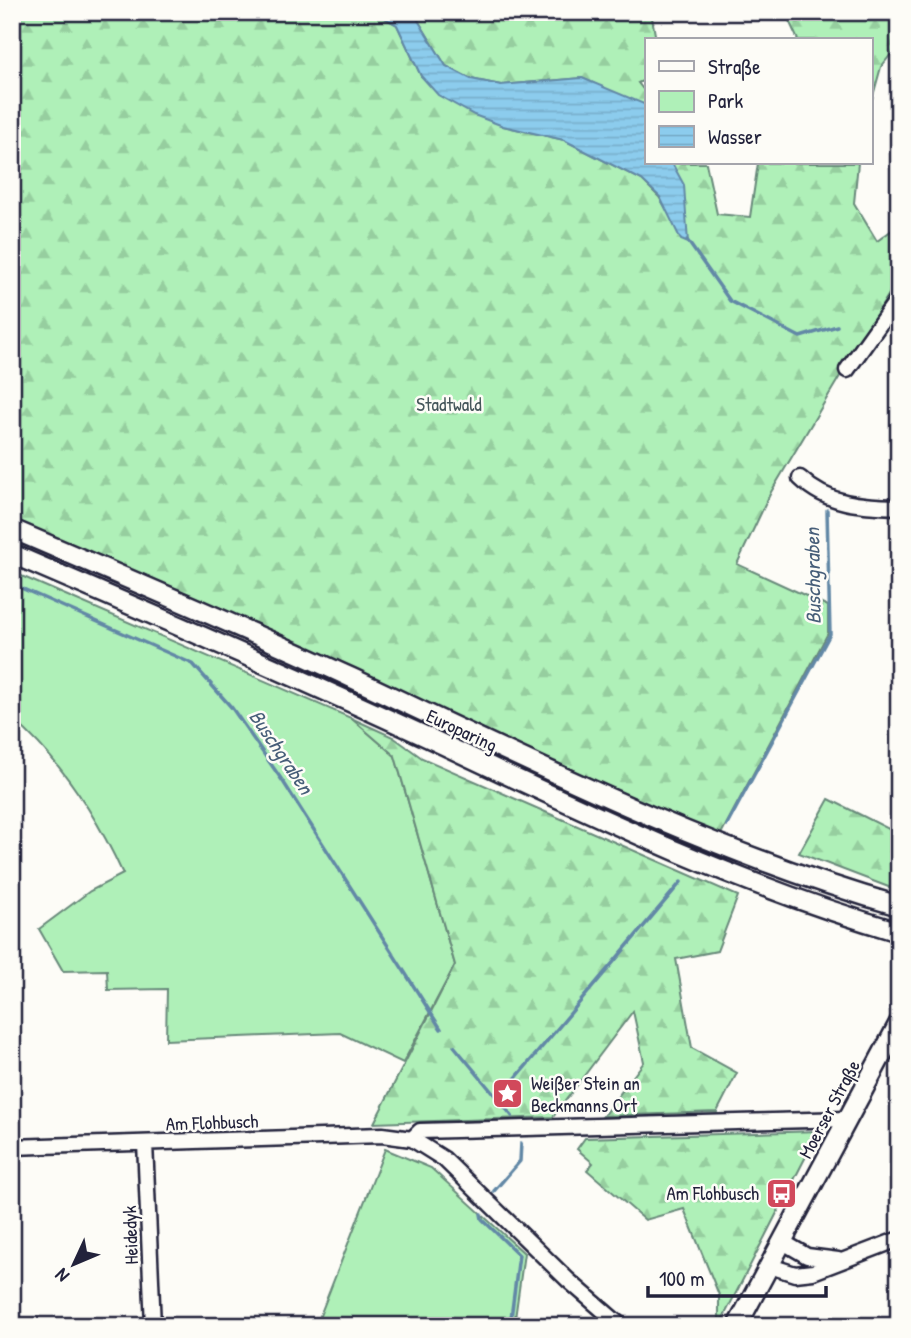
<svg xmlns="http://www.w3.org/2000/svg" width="911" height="1338" viewBox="0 0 911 1338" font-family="'Patrick Hand',sans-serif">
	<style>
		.green { fill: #aff0b8; stroke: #68897a; stroke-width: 2 }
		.forest { fill: url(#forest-firs); stroke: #68897a; stroke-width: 2 }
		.water { fill: url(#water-rules); stroke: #6288a6; stroke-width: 2 }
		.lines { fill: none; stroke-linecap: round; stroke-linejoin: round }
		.stream { stroke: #6288a6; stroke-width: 3.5 }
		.minor-casing { stroke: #22223b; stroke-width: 19 }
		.major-casing { stroke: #22223b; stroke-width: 23 }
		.minor { stroke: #fdfcf7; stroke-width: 14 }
		.major { stroke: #fdfcf7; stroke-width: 18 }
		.labels { text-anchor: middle; stroke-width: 5; stroke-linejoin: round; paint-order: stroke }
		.park-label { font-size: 19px; fill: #45565a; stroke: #fdfcf7 }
		.street-label { font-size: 19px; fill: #22223b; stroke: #fdfcf7 }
		.poi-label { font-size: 19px; fill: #22223b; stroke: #fdfcf7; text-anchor: start }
		.water-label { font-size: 21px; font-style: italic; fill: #475e79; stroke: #fdfcf7 }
	</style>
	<defs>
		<pattern id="forest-firs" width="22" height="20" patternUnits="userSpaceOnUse" patternTransform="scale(1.75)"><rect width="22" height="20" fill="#aff0b8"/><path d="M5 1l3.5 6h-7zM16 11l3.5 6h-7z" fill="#96ce9f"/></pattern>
		<pattern id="water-rules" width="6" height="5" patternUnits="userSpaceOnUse" patternTransform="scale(1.75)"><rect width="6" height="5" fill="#8ccced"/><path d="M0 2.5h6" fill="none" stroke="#78afcc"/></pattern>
	</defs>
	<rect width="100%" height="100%" fill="#fdfcf7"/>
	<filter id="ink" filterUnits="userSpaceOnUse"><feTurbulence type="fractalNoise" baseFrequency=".0143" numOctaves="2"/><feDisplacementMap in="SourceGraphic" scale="14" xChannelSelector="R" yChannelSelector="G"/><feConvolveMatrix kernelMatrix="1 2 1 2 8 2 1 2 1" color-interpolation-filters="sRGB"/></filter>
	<g filter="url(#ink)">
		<path class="green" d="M12,572L351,718L395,756L455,965L403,1063L340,1033L166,1040L167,989L108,990L107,970L63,971L39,929L90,891L123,874C96,815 62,761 12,718Z
			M385,1149L431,1168L524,1253L514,1326H316Z"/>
		<path class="forest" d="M12,12H374L397,25L421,76L503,126L564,140L642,180L659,197L671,216L672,163H706L717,214L750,217L758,163H858L854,203L877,241L899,225V277L771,492L737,564L828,606V633L720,836L12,522Z
			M413,12H651L656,40H647V79L638,83L647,94V108L582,78L501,85L471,79L446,66Z
			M785,12H899V44L881,67L871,103V40H798Z
			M351,718L393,737L422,758L738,896L717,951L676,959L692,1048L737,1073L717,1112L603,1116L644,1062L633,1011L553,1117L374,1123L455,965L395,756Z
			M829,799L899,834V891L799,853Z
			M819,1131L719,1326V1295L684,1209L645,1220L587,1170L593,1163L577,1149L585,1138Z"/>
		<path class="water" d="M374,12H413L446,66L471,79L501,85L582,78L644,104L647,108V163H672L684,185L688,243L681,240L660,197L642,180L564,140L503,126L474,115L438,95L421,76L397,25Z"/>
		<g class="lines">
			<path class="stream" d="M687,240L730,301L800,337L837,326
				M12,584L193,664L232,708L284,783L441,1029
				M727,825L830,634L827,510
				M454,1046L512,1116
				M499,1098L681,882
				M494,1191L520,1161L521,1143
				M481,1214L482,1219L519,1255L510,1326"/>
			<defs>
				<path id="minor" d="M847,370L899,297
					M800,478C828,505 862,506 899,507
					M412,1139L420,1131L847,1119
					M145,1143L153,1326
					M12,1147L382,1135L412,1139L444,1159L568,1280L621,1326
					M783,1242L807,1256L838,1260
					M770,1266L795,1274L813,1272L899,1239"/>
				<path id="major" d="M12,529C126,578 240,626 352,678C531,762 709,852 899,906
					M12,554C152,614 291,674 429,738C582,810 736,885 899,932
					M737,1326L899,1023"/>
			</defs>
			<use href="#minor" class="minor-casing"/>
			<use href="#major" class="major-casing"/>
			<use href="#minor" class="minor"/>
			<use href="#major" class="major"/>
		</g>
	</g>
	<defs>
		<symbol id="sight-square" viewBox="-11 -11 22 22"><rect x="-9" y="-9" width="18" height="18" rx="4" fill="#d1495b" stroke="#fdfcf7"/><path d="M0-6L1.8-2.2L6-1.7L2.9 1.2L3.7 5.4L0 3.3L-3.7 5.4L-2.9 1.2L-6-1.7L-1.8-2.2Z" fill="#fff"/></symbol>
		<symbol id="bus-square" viewBox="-11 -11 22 22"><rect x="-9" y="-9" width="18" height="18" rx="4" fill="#d1495b" stroke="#fdfcf7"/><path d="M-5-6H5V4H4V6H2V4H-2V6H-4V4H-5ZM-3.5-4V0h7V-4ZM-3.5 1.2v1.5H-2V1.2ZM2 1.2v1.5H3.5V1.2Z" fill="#fff"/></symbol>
	</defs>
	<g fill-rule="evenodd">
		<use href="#sight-square" x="490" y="1076" width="35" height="35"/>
		<use href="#bus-square" x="764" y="1176" width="35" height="35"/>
	</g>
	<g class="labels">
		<g class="park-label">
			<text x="449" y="411">Stadtwald</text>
		</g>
		<g class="street-label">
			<text transform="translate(462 730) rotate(25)" y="7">Europaring</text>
			<text transform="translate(829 1109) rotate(-62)" y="7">Moerser Straße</text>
			<text transform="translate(212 1122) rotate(-2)" y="7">Am Flohbusch</text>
			<text transform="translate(130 1235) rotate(-92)" y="7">Heidedyk</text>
		</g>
		<g class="poi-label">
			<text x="531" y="1090">Weißer Stein an<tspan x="531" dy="22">Beckmanns Ort</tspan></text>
			<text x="759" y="1200" text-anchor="end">Am Flohbusch</text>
		</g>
		<g class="water-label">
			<text transform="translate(813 576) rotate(-91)" y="7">Buschgraben</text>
			<text transform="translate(281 752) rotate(56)" y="7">Buschgraben</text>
		</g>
	</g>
	<rect width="911" height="1338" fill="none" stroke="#fdfcf7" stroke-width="42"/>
	<rect x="21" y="21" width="869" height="1296" fill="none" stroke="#22223b" stroke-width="2.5" filter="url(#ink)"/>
	<rect x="645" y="38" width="228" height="126" fill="#fdfcf7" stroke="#a5a5ac" stroke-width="2"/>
	<rect x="659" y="61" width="35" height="10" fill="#fdfcf7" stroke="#a5a5ac" stroke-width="2"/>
	<text x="708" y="74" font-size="21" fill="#22223b">Straße</text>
	<rect x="659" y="91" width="35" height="21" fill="#aff0b8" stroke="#a5a5ac" stroke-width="2"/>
	<text x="708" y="108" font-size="21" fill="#22223b">Park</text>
	<rect x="659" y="126" width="35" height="21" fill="url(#water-rules)" stroke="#a5a5ac" stroke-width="2"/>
	<text x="708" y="144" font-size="21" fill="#22223b">Wasser</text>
	<g transform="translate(74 1264) rotate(226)" stroke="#fdfcf7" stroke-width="5" paint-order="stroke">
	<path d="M0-5L12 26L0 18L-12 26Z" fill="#22223b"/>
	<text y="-10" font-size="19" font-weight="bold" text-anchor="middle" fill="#22223b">N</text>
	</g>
	<path d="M648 1286v10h178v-10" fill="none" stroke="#22223b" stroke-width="3.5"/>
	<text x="659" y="1286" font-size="21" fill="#22223b" stroke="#fdfcf7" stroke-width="5" paint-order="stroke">100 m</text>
</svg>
